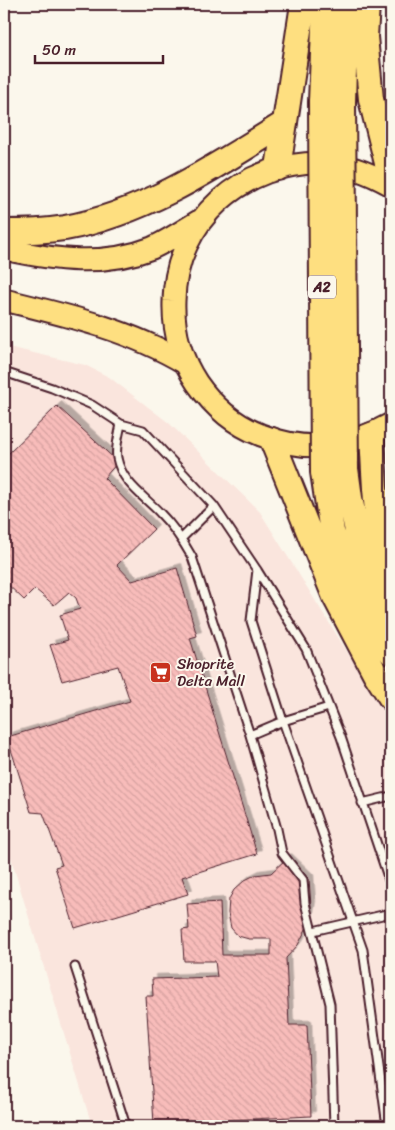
<svg xmlns="http://www.w3.org/2000/svg" width="395" height="1130" viewBox="0 0 395 1130" font-family="Sriracha,sans-serif">
	<style>
		.built { fill: #fae5dd }
		.building { fill: url(#building-back-hatch); stroke: #4a1f2b; filter: url(#shadow) }
		.lines { fill: none; stroke-linecap: round; stroke-linejoin: round }
		.lane-casing { stroke: #4a1f2b; stroke-width: 11 }
		.primary-casing { stroke: #4a1f2b; stroke-width: 25 }
		.highway-casing { stroke: #4a1f2b; stroke-width: 28 }
		.lane { stroke: #fbf7ec; stroke-width: 7 }
		.primary { stroke: #fedf80; stroke-width: 21 }
		.highway { stroke: #fedf80; stroke-width: 24 }
		.highway-bridge-casing { stroke: #4a1f2b; stroke-width: 28; stroke-linecap: butt }
		.highway-bridge { stroke: #fedf80; stroke-width: 24 }
		.labels { text-anchor: middle; stroke-width: 4; stroke-linejoin: round; paint-order: stroke }
		.shield { fill: #fbf7ec; stroke: #7f6065; stroke-width: 1 }
		.shield-label { font-size: 14px; font-weight: bold; fill: #4a1f2b }
		.poi-label { font-size: 15px; fill: #4a1f2b; stroke: #fbf7ec; text-anchor: start }
	</style>
	<defs>
		<pattern id="building-back-hatch" width="6" height="6" patternUnits="userSpaceOnUse" patternTransform="scale(1.25)"><rect width="6" height="6" fill="#f8bcba"/><path d="M-1 5l2 2M0 0l6 6M5-1l2 2" fill="none" stroke="#d6a1a0"/></pattern>
		<filter id="shadow"><feDropShadow dx="4.5" dy="-4.5" stdDeviation="0" flood-color="#0004"/></filter>
	</defs>
	<rect width="100%" height="100%" fill="#fbf7ec"/>
	<filter id="ink" filterUnits="userSpaceOnUse"><feTurbulence type="fractalNoise" baseFrequency=".02" numOctaves="2"/><feDisplacementMap in="SourceGraphic" scale="10" xChannelSelector="R" yChannelSelector="G"/><feConvolveMatrix kernelMatrix="1 2 1 2 8 2 1 2 1" color-interpolation-filters="sRGB"/></filter>
	<g filter="url(#ink)">
		<path class="built" d="M4,346L85,365L109,377L169,423L260,512L391,722V1126H92L4,835Z"/>
		<path class="building" d="M57,406L118,462L104,478L154,529L117,565L132,581L177,568L197,636L190,638L257,854L182,877L188,894L75,928L55,867L62,865L43,813L31,812L7,737L130,701L118,666L62,681L50,645L68,640L60,615L80,609L76,598L69,592L54,605L35,589L24,600L4,581V458Z
			M287,858L309,879L311,906L307,927L298,945L286,958L289,1025H307L311,1116L154,1124L146,996H153L152,979L217,977L215,961H184L182,930L189,929L187,904L220,902L222,955H271V939H249L238,936L231,928L228,913L229,899L234,890L245,880L255,875L271,873Z"/>
		<g class="lines">
			<defs>
				<path id="lane" d="M4,372L52,388L92,405L121,424L143,430L214,506L257,570L306,649L341,737L391,886
					M121,424C119,435 115,447 117,458C122,483 144,496 160,513C173,526 183,541 192,557L250,735L277,829L282,853L303,880L305,903L330,1004L334,1126
					M182,538L214,506
					M257,570L251,621L283,721L363,950L387,1126
					M250,735L283,721L329,707
					M362,803L391,796
					M313,931L391,913
					M75,967L126,1126"/>
				<path id="primary" d="M391,185C370,173 348,164 323,163C244,161 175,220 174,301C173,330 181,359 197,383C213,406 235,425 261,435C307,453 348,448 391,424
					M4,249C54,260 103,267 152,248C168,241 184,230 199,221
					M4,300C66,315 130,330 185,363"/>
				<path id="highway" d="M367,4L365,37L371,99L391,179
					M321,102L325,4
					M343,102L346,4
					M278,168L303,4
					M4,232C24,232 45,231 65,228C146,213 216,166 285,123
					M372,435C375,480 374,528 391,570
					M272,440L335,597L375,673L391,698
					M346,469L350,498L362,554L391,609
					M323,472L332,532L351,578L391,652"/>
			</defs>
			<use href="#lane" class="lane-casing"/>
			<use href="#primary" class="primary-casing"/>
			<use href="#highway" class="highway-casing"/>
			<use href="#lane" class="lane"/>
			<use href="#primary" class="primary"/>
			<use href="#highway" class="highway"/>
			<defs>
				<path id="highway-bridge" d="M321,102L323,472
					M343,102L346,469"/>
			</defs>
			<use href="#highway-bridge" class="highway-bridge-casing"/>
			<use href="#highway-bridge" class="highway-bridge"/>
		</g>
	</g>
	<defs>
		<symbol id="supermarket-square" viewBox="-11 -11 22 22"><rect x="-9" y="-9" width="18" height="18" rx="4" fill="#c8321e" stroke="#fbf7ec"/><path d="M-6-5.5h2.5l.6 2H6L4.5 2H-2.5L-4.4-4H-6ZM-1.5 3.2a1.3 1.3 0 1 0 .1 0ZM3 3.2a1.3 1.3 0 1 0 .1 0Z" fill="#fff"/></symbol>
	</defs>
	<g fill-rule="evenodd">
		<use href="#supermarket-square" x="148" y="660" width="25" height="25"/>
	</g>
	<g class="labels">
		<rect class="shield" x="308" y="275.5" width="28" height="23" rx="4"/>
		<g class="shield-label">
			<text x="322" y="292">A2</text>
		</g>
		<g class="poi-label">
			<text x="177" y="669">Shoprite<tspan x="177" dy="17">Delta Mall</tspan></text>
		</g>
	</g>
	<rect width="395" height="1130" fill="none" stroke="#fbf7ec" stroke-width="20"/>
	<rect x="10" y="10" width="375" height="1110" fill="none" stroke="#4a1f2b" stroke-width="2" filter="url(#ink)"/>
	<path d="M35 55v8h128v-8" fill="none" stroke="#4a1f2b" stroke-width="2.5"/>
	<text x="42" y="55" font-size="15" fill="#4a1f2b" stroke="#fbf7ec" stroke-width="4" paint-order="stroke">50 m</text>
</svg>
